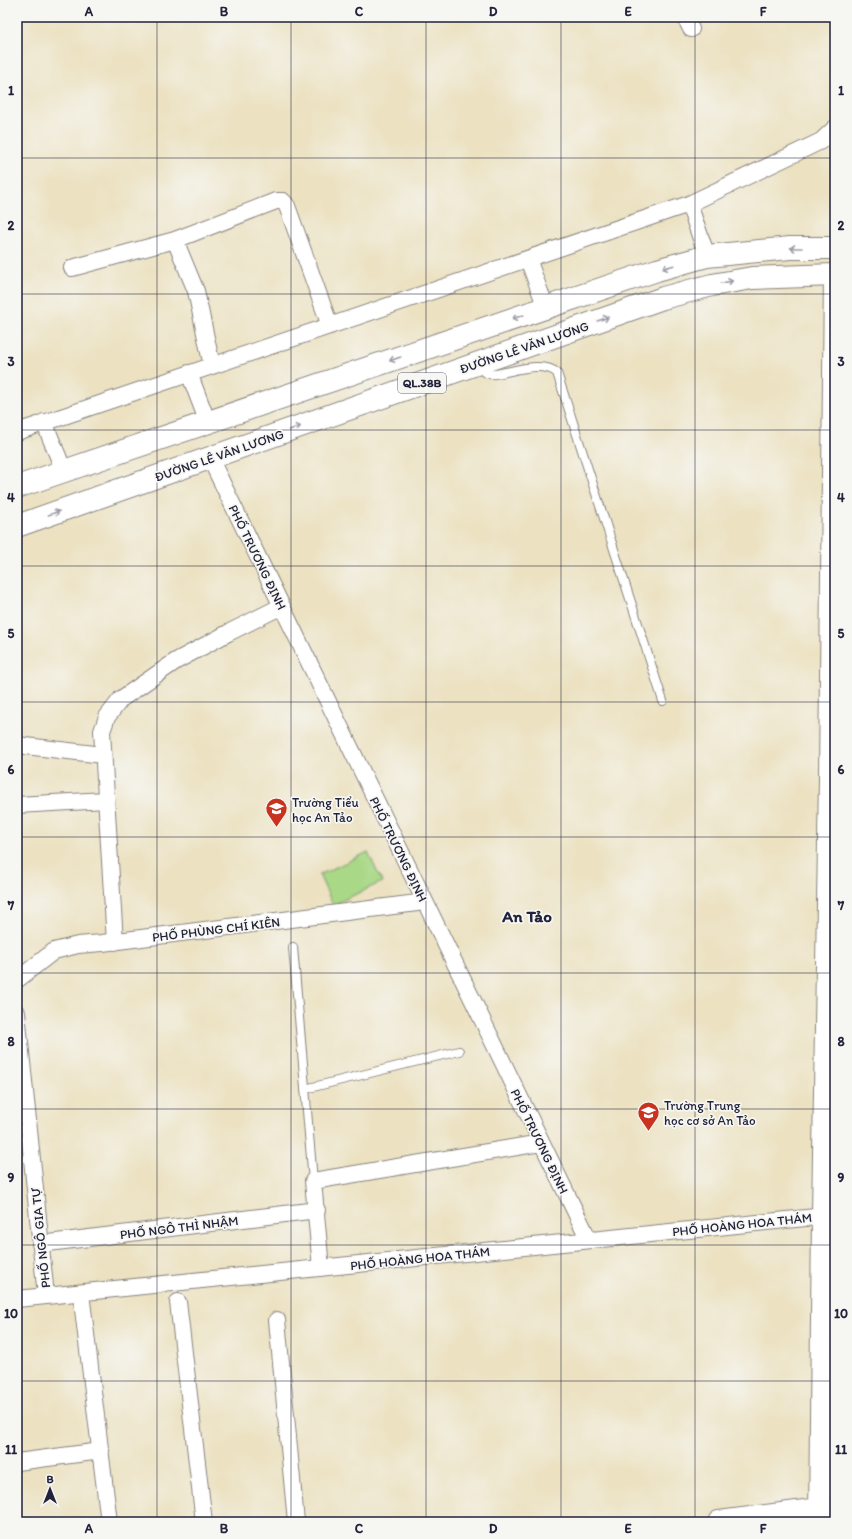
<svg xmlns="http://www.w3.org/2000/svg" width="852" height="1539" viewBox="0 0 852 1539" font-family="Itim,sans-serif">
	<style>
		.grass { fill: #a9d886; stroke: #667d60 }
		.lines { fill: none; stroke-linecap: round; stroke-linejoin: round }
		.lane-casing { stroke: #87827e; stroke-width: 10 }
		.street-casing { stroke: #87827e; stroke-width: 18 }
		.secondary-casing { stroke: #87827e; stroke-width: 24 }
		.highway-casing { stroke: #87827e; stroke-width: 24 }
		.lane { stroke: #fff; stroke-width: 8 }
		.street { stroke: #fff; stroke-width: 16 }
		.secondary { stroke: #fff; stroke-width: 22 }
		.highway { stroke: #fff; stroke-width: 22 }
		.oneway { stroke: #9c9ca7 }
		.grid { fill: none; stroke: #22223b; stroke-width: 1; stroke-opacity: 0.55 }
		.labels { text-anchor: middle; stroke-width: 3.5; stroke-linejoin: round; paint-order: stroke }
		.shield { fill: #f6f6f2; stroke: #626272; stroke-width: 1 }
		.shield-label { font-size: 12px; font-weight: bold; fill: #22223b }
		.street-label { font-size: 13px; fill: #22223b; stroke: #f6f6f2 }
		.poi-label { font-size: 13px; fill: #22223b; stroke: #f6f6f2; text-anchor: start }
		.district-label { font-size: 17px; font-weight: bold; fill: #22223b; stroke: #f6f6f2 }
		.neatline { fill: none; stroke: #22223b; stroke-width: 1.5 }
		.grid-label { font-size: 13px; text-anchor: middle; font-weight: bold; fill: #22223b }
	</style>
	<rect width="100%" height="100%" fill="#f6f6f2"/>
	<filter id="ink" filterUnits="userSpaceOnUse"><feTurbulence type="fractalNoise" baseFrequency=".025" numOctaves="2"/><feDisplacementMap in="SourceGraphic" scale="8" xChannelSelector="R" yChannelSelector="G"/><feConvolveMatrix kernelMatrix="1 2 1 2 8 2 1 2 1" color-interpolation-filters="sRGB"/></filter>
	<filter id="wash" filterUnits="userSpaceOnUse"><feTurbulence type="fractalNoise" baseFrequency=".012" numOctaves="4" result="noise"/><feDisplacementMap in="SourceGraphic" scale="16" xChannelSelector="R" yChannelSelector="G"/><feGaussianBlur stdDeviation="0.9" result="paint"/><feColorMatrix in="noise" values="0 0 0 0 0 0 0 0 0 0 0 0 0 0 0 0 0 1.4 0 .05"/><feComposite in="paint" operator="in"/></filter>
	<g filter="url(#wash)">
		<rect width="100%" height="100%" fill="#ece2c2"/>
		<path class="grass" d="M368,852L382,882L333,905L319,875Z"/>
	</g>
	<g filter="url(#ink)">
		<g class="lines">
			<defs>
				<path id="lane" d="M478,365C481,369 484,373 490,374C495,375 501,373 506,372C520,369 545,362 557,373L663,701
					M293,947L313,1181
					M305,1089L459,1051"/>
				<path id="street" d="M685,17L691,29
					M689,204L707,256
					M175,240L196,291L212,366
					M528,259L546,308
					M72,268L175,240L276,201H283L287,206L330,326
					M189,373L208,423
					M44,422L64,471
					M17,432L689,204L821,141L835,128
					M210,458L589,1240
					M17,745L103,755
					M17,805L106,800
					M115,942L102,731L107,717L121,699L176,661L228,633L282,606
					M17,980L54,951L78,945L102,943L425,902
					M17,1013L46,1296
					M40,1244L317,1210
					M321,1268L313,1181L541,1143
					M81,1293L109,1522
					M17,1299L835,1215
					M178,1302L204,1522
					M277,1320L296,1522
					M17,1462L101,1451"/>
				<path id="secondary" d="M719,1522L820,1509
					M820,1522L823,1216L830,778L835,275"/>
				<path id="highway" d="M17,487L657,270L707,256L790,248H835
					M17,526L663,298L712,285L752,278L835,275"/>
			</defs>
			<use href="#lane" class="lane-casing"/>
			<use href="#street" class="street-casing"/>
			<use href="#secondary" class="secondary-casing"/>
			<use href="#highway" class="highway-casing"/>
			<use href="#lane" class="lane"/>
			<use href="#street" class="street"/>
			<use href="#secondary" class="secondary"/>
			<use href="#highway" class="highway"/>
		</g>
		<defs><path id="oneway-shaft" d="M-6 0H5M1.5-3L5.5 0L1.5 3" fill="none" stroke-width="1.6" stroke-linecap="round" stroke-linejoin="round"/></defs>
		<g class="oneway">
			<use href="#oneway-shaft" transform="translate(796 248) rotate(-180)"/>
			<use href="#oneway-shaft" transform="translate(668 267) rotate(164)"/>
			<use href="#oneway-shaft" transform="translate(727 282) rotate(-10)"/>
			<use href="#oneway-shaft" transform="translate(518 317) rotate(161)"/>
			<use href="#oneway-shaft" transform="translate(603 319) rotate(-19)"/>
			<use href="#oneway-shaft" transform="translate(395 359) rotate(161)"/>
			<use href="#oneway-shaft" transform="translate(295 428) rotate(-19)"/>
			<use href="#oneway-shaft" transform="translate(54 513) rotate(-19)"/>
		</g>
	</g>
	<path class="grid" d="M157,17V1522M291,17V1522M426,17V1522M561,17V1522M695,17V1522M17,158H835M17,294H835M17,430H835M17,566H835M17,702H835M17,837H835M17,973H835M17,1109H835M17,1245H835M17,1381H835"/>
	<defs>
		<symbol id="school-pin" viewBox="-11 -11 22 30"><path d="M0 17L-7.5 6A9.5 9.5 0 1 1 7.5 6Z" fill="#c8321e" stroke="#f6f6f2"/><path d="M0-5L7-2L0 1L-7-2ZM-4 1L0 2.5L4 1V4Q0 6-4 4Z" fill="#fff"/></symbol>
	</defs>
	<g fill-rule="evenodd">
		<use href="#school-pin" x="264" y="796" width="25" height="34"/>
		<use href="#school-pin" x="636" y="1100" width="25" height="34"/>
	</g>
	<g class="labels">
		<rect class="shield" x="398" y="373" width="48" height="20" rx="3"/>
		<g class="shield-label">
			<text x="422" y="387">QL.38B</text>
		</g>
		<g class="street-label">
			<text transform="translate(524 347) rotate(-19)" y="5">ĐƯỜNG LÊ VĂN LƯƠNG</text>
			<text transform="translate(219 455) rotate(-19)" y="5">ĐƯỜNG LÊ VĂN LƯƠNG</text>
			<text transform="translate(258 557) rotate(64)" y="5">PHỐ TRƯƠNG ĐỊNH</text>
			<text transform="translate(399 849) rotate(64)" y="5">PHỐ TRƯƠNG ĐỊNH</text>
			<text transform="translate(216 929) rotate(-7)" y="5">PHỐ PHÙNG CHÍ KIÊN</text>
			<text transform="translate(540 1141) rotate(64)" y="5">PHỐ TRƯƠNG ĐỊNH</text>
			<text transform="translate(742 1224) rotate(-6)" y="5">PHỐ HOÀNG HOA THÁM</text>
			<text transform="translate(179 1227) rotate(-7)" y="5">PHỐ NGÔ THÌ NHẬM</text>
			<text transform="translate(40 1238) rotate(-96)" y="5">PHỐ NGÔ GIA TỰ</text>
			<text transform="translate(420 1258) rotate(-6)" y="5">PHỐ HOÀNG HOA THÁM</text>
		</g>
		<g class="poi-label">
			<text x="292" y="807">Trường Tiểu<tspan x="292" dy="15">học An Tảo</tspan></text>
			<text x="664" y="1110">Trường Trung<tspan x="664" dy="15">học cơ sở An Tảo</tspan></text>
		</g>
		<g class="district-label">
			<text x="527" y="922">An Tảo</text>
		</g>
	</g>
	<rect width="852" height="1539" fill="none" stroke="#f6f6f2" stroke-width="44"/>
	<g transform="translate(50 1489)" stroke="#f6f6f2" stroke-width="3" paint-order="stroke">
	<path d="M0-3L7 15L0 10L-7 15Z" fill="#22223b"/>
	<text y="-6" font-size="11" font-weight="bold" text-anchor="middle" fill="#22223b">B</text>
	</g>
	<rect x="22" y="22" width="808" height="1495" class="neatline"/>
	<g class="grid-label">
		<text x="89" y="16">A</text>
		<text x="224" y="16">B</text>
		<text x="359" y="16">C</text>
		<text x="493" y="16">D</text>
		<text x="628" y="16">E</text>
		<text x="763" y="16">F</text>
		<text x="11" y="95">1</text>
		<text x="841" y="95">1</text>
		<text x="11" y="230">2</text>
		<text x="841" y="230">2</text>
		<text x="11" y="366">3</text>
		<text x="841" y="366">3</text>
		<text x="11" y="502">4</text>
		<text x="841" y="502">4</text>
		<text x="11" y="638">5</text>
		<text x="841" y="638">5</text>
		<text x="11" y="774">6</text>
		<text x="841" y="774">6</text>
		<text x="11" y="910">7</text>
		<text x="841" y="910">7</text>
		<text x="11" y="1046">8</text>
		<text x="841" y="1046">8</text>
		<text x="11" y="1182">9</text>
		<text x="841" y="1182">9</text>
		<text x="11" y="1318">10</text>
		<text x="841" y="1318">10</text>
		<text x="11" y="1454">11</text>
		<text x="841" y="1454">11</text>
		<text x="89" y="1533">A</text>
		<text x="224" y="1533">B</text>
		<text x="359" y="1533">C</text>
		<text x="493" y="1533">D</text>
		<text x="628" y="1533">E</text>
		<text x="763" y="1533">F</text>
	</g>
</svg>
